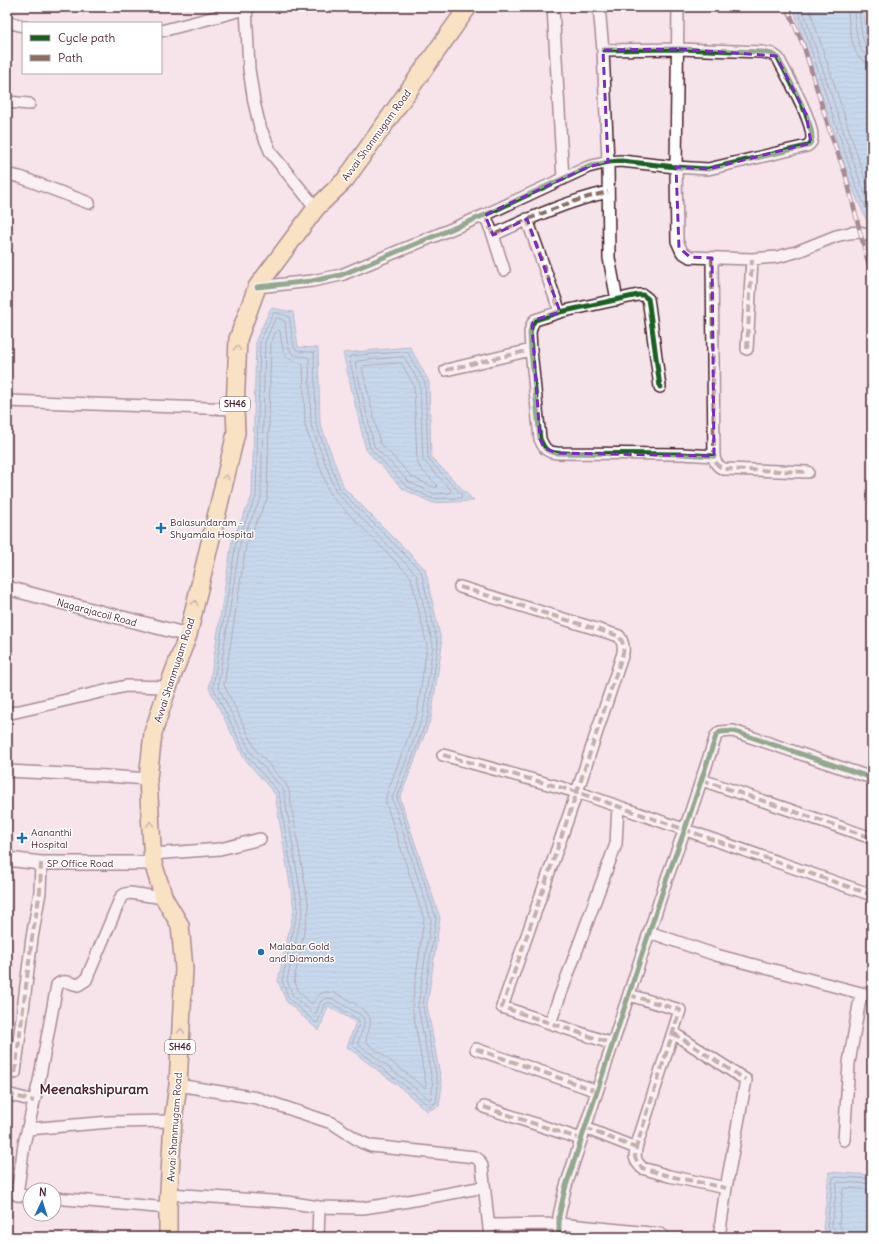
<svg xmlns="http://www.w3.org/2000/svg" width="879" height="1244" viewBox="0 0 879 1244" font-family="Delius,sans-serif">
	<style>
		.water { fill: url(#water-rules); stroke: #7385a1 }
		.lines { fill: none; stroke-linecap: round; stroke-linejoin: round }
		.shore { stroke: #666379; stroke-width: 1 }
		.minor-casing { stroke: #4a1f2b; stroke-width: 14 }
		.tertiary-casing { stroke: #4a1f2b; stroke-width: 16 }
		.primary-casing { stroke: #4a1f2b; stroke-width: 20 }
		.minor { stroke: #fff; stroke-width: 11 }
		.tertiary { stroke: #fff; stroke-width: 13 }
		.primary { stroke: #fadf96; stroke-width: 17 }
		.rail-casing { stroke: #4a1f2b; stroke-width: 4.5 }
		.rail { stroke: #fff; stroke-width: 3; stroke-dasharray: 9; stroke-linecap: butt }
		.quiet { stroke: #8d6e63; stroke-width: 4; stroke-dasharray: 8 4; stroke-linecap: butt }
		.cycleway-casing { stroke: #fff; stroke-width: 8 }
		.cycleway { stroke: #1b5e20; stroke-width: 5 }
		.oneway { stroke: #a27f60 }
		.marked { fill: none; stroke: #7b2cbf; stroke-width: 3; stroke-dasharray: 8 5; stroke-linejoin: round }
		.poi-dot { fill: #1f6fb2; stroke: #fff; stroke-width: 1.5 }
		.labels { text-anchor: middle; stroke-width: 3; stroke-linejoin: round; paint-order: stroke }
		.shield { fill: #fff; stroke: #80626b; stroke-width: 1 }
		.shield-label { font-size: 9px; font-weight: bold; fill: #4a1f2b }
		.street-label { font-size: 10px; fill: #4a1f2b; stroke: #fff }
		.poi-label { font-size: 10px; fill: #4a1f2b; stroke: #fff; text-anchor: start }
		.district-label { font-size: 14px; font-weight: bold; fill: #4a1f2b; stroke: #fff }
	</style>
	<defs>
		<pattern id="water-rules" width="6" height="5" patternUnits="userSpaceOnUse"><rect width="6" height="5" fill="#8fc9ef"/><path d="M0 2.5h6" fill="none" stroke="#7daccd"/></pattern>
	</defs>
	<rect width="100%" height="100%" fill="#f5e4ea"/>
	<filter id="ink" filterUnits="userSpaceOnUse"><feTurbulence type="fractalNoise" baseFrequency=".025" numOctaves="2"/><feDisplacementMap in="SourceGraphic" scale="8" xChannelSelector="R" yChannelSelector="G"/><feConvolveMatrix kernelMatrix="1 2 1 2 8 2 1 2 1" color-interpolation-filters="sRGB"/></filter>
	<g filter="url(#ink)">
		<path class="water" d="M793,7H863L867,36L872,53V226L868,223L852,188Z
			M271,308L293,312L298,347L318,348L320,423L344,488L425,569L442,645L431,718L400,798L440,918L427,1006L442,1086L439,1106L427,1111L400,1087L347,1047L356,1022L328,1006L319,1031L286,1001L278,981L294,909L275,794L244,758L209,688L232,541L252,496L256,340Z
			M410,347L429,382L431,457L474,501L433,503L403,489L366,450L343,353Z
			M829,1172L872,1175V1237H830L823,1229Z"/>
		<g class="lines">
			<path class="shore" d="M797,7L856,186L872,221
				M802,7L861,184L872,210
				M809,7L866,182L872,195
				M848,7C848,19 851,46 858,56C862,61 867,62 872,63
				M854,7C854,17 857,46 863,53C866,56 869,56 872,57
				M859,7C860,17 861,40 867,49C868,52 869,51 872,51
				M275,313L289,316L294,347C297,353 306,351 312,352L314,353L316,424L340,490L421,571L438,645L428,717L397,798L436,918L423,1006L438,1086L436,1103L429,1106L402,1084L353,1046L352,1044L359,1024V1020L331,1003H328L324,1005L318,1022L316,1023L289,999L282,981L298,909L279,793L247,756L213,687L236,542L256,497L260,341L273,314Z
				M278,318L285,321C286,329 286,350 294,355C298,357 305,355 309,358L311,425L336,492L416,574L433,645L423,716L392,798L431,919L418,1006L433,1086L431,1098L430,1100L405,1080L358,1044C359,1034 369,1024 361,1015L333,999L327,998L321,1001L316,1013L314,1014L293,996L287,980L303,909L284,792L282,788L251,753L218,686L240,543L261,498L265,342L275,319Z
				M277,330H279L280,331C282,341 281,355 291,360C295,362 300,362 303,363L305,426L330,494L334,499L411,577L427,646L417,714L387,793L386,798V803L424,919L412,1006L426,1085L425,1088L366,1042C366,1034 372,1027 370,1018C367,1009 335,990 326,992C318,993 316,999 312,1004L299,992L294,980L309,908L289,791L286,784L256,750L224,685L246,545L267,499L271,343Z
				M406,352L408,353L425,383L428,459L462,495L461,498L433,499L406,486L370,448L349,357L351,356Z
				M404,357L420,384L423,460L451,490L450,493L434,494L409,482L374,446L355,362L357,361Z
				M400,363L402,364L414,386L417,461L420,468L437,485L436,488L412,477L380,443L362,368L364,366Z
				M832,1237V1234L827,1227L833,1178L834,1177L872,1179
				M837,1237L836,1232L832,1226L837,1183L839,1182L872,1184
				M843,1237L842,1230L839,1224L843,1189L844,1188L872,1190"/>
			<defs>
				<path id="minor" d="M246,7L249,69L254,102L260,127L271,153L316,208
					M553,7L563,179
					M599,7L603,50L608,162L609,258L617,300
					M678,7L676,167L677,241L682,252L690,257L752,259L777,257L796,252L836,236L849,233L860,232L872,237
					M7,22L23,26
					M161,31L227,14L250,7
					M7,102L29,104
					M7,174L20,177L89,203
					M485,215L493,235C530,218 568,201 608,192
					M527,219L560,312
					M493,235L504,270
					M712,258L714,456C715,463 717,466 724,469L808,472
					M257,287L312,281L341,275L485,215L588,167L608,162L621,161L676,167L708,169L807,146C810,144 812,142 812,138C813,120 787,76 778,58L772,54L762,52L679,49L603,50
					M747,349L752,259
					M446,370L531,350
					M660,387L649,305L648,299L643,295H638L560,312L535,320L532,325L530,332L531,350L540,439C544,448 546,452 557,453L682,454L714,456
					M7,401L235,409
					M460,587L619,636C623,642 624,646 623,653L577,792L502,1007L613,1044
					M7,714L126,686L168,687
					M443,755L577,792L872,895
					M7,771L107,776L148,779
					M702,780L872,838
					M152,854L220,849L260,839
					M649,932L716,955L872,996
					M629,995L680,1010L636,1148L635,1157L637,1162L642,1168L669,1176L726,1188
					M550,1023L616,844L618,806
					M673,1033L746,1080L726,1188L719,1237
					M476,1049L597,1091
					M15,1073L32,938L40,892L41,863
					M178,1085L257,1098L332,1123L361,1142L371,1146L475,1157L479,1160L482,1166L490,1237
					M7,1094L34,1101
					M484,1107L581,1139
					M585,1128L636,1148
					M28,1129L110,1122L173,1121
					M844,1140L849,1063L861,993
					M169,1194L287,1202L319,1207L363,1208L403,1202L484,1187
					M30,1196L17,1195L24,1144L39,1081L57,985C63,979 70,983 78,985L86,980L121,897L125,894L130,893L164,898
					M54,1198L168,1208
					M489,1225L559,1224L660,1234L664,1237
					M318,1237L319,1207
					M559,1237V1216L565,1189L667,878L685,829L716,736L720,732L733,731L872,778"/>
				<path id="tertiary" d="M7,588L188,635
					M7,859L41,863H153"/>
				<path id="primary" d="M168,1237V1208L173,1121L178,1085L184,969L180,925L164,898L153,863L148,779L153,733L168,687L188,635L236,433L235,409L238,339L257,287L316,208L345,180L468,7"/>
			</defs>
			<use href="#minor" class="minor-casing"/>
			<use href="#tertiary" class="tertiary-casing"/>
			<use href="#primary" class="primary-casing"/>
			<use href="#minor" class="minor"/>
			<use href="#tertiary" class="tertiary"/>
			<use href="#primary" class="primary"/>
			<defs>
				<path id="rail" d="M787,7L804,47L831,135L845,173L872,278"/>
			</defs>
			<use href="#rail" class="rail-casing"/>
			<use href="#rail" class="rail"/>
			<path class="quiet" d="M485,215L493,235C530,218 568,201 608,192
				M527,219L560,312
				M712,258L714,456C715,463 717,466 724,469L808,472
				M747,349L752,259
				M446,370L531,350
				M460,587L619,636C623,642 624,646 623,653L577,792L502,1007L613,1044
				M443,755L577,792L872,895
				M702,780L872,838
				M629,995L680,1010L636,1148L635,1157L637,1162L642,1168L669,1176L726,1188
				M673,1033L746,1080
				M476,1049L597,1091
				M15,1073L32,938L40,892L41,863
				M7,1094L34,1101
				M484,1107L581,1139
				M585,1128L636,1148"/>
			<defs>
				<path id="cycleway" d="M257,287L312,281L341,275L485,215L588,167L608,162L621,161L676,167L708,169L807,146C810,144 812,142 812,138C813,120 787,76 778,58L772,54L762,52L679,49L603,50
					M660,387L649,305L648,299L643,295H638L560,312L535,320L532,325L530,332L531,350L540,439C544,448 546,452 557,453L682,454L714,456
					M559,1237V1216L565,1189L667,878L685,829L716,736L720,732L733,731L872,778"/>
			</defs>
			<use href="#cycleway" class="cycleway-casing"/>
			<use href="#cycleway" class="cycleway"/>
		</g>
		<defs><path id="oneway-chevron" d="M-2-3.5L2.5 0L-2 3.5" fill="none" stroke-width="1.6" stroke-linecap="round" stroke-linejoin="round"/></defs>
		<g class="oneway">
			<use href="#oneway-chevron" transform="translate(237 348) rotate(-88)"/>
			<use href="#oneway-chevron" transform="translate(226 477) rotate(-76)"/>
			<use href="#oneway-chevron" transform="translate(195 603) rotate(-76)"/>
			<use href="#oneway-chevron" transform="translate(150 824) rotate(-93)"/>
			<use href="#oneway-chevron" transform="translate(181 1031) rotate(-87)"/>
		</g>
	</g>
	<path d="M0 0H879V1244H0ZM679,49L776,56L806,114L811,143L708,169L676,167L679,248L690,257L712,258L714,456L557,453L544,448L540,439L532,325L535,320L560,312L527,219L493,235L485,215L588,167L608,162L603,50Z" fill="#f5e4ea" fill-opacity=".55" fill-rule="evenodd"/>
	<path class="marked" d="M679,49L776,56L806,114L811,143L708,169L676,167L679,248L690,257L712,258L714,456L557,453L544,448L540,439L532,325L535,320L560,312L527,219L493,235L485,215L588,167L608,162L603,50Z"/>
	<g class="poi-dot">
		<path d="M159 522h4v4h4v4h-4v4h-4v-4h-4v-4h4z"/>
		<path d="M20 832h4v4h4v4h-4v4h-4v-4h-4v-4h4z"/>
		<circle cx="261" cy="952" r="4"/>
	</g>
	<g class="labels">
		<g class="shield">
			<rect x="220" y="397" width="30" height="14" rx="3"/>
			<rect x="165" y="1040" width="30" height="14" rx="3"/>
		</g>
		<g class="shield-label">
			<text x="235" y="407">SH46</text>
			<text x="180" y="1050">SH46</text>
		</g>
		<g class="street-label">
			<text transform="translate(376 135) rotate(-54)" y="4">Avvai Shanmugam Road</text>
			<text transform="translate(97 612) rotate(15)" y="4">Nagarajacoil Road</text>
			<text transform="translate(174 670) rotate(-72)" y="4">Avvai Shanmugam Road</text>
			<text x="80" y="867">SP Office Road</text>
			<text transform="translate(174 1127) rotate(-86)" y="4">Avvai Shanmugam Road</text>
		</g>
		<g class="poi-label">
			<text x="170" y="526">Balasundaram -<tspan x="170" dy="12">Shyamala Hospital</tspan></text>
			<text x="31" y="836">Aananthi<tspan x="31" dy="12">Hospital</tspan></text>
			<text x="269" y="950">Malabar Gold<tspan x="269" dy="12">and Diamonds</tspan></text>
		</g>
		<g class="district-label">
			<text x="94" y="1094">Meenakshipuram</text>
		</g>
	</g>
	<rect width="879" height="1244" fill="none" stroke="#fff" stroke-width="24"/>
	<rect x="12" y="12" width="855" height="1220" fill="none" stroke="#4a1f2b" stroke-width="1.5" filter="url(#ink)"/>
	<rect x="22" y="22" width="140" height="52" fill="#ffffff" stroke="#b7a5aa"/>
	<rect x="30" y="35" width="20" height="6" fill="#1b5e20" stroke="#b7a5aa"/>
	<text x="58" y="42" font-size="12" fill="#4a1f2b">Cycle path</text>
	<rect x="30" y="55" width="20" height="6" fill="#8d6e63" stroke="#b7a5aa"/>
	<text x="58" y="62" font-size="12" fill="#4a1f2b">Path</text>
	<g transform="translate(42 1202) rotate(4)"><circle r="19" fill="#ffffff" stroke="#b7a5aa"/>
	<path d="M0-3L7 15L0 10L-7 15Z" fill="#1f6fb2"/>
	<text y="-6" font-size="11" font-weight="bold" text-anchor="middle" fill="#4a1f2b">N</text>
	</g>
</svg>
